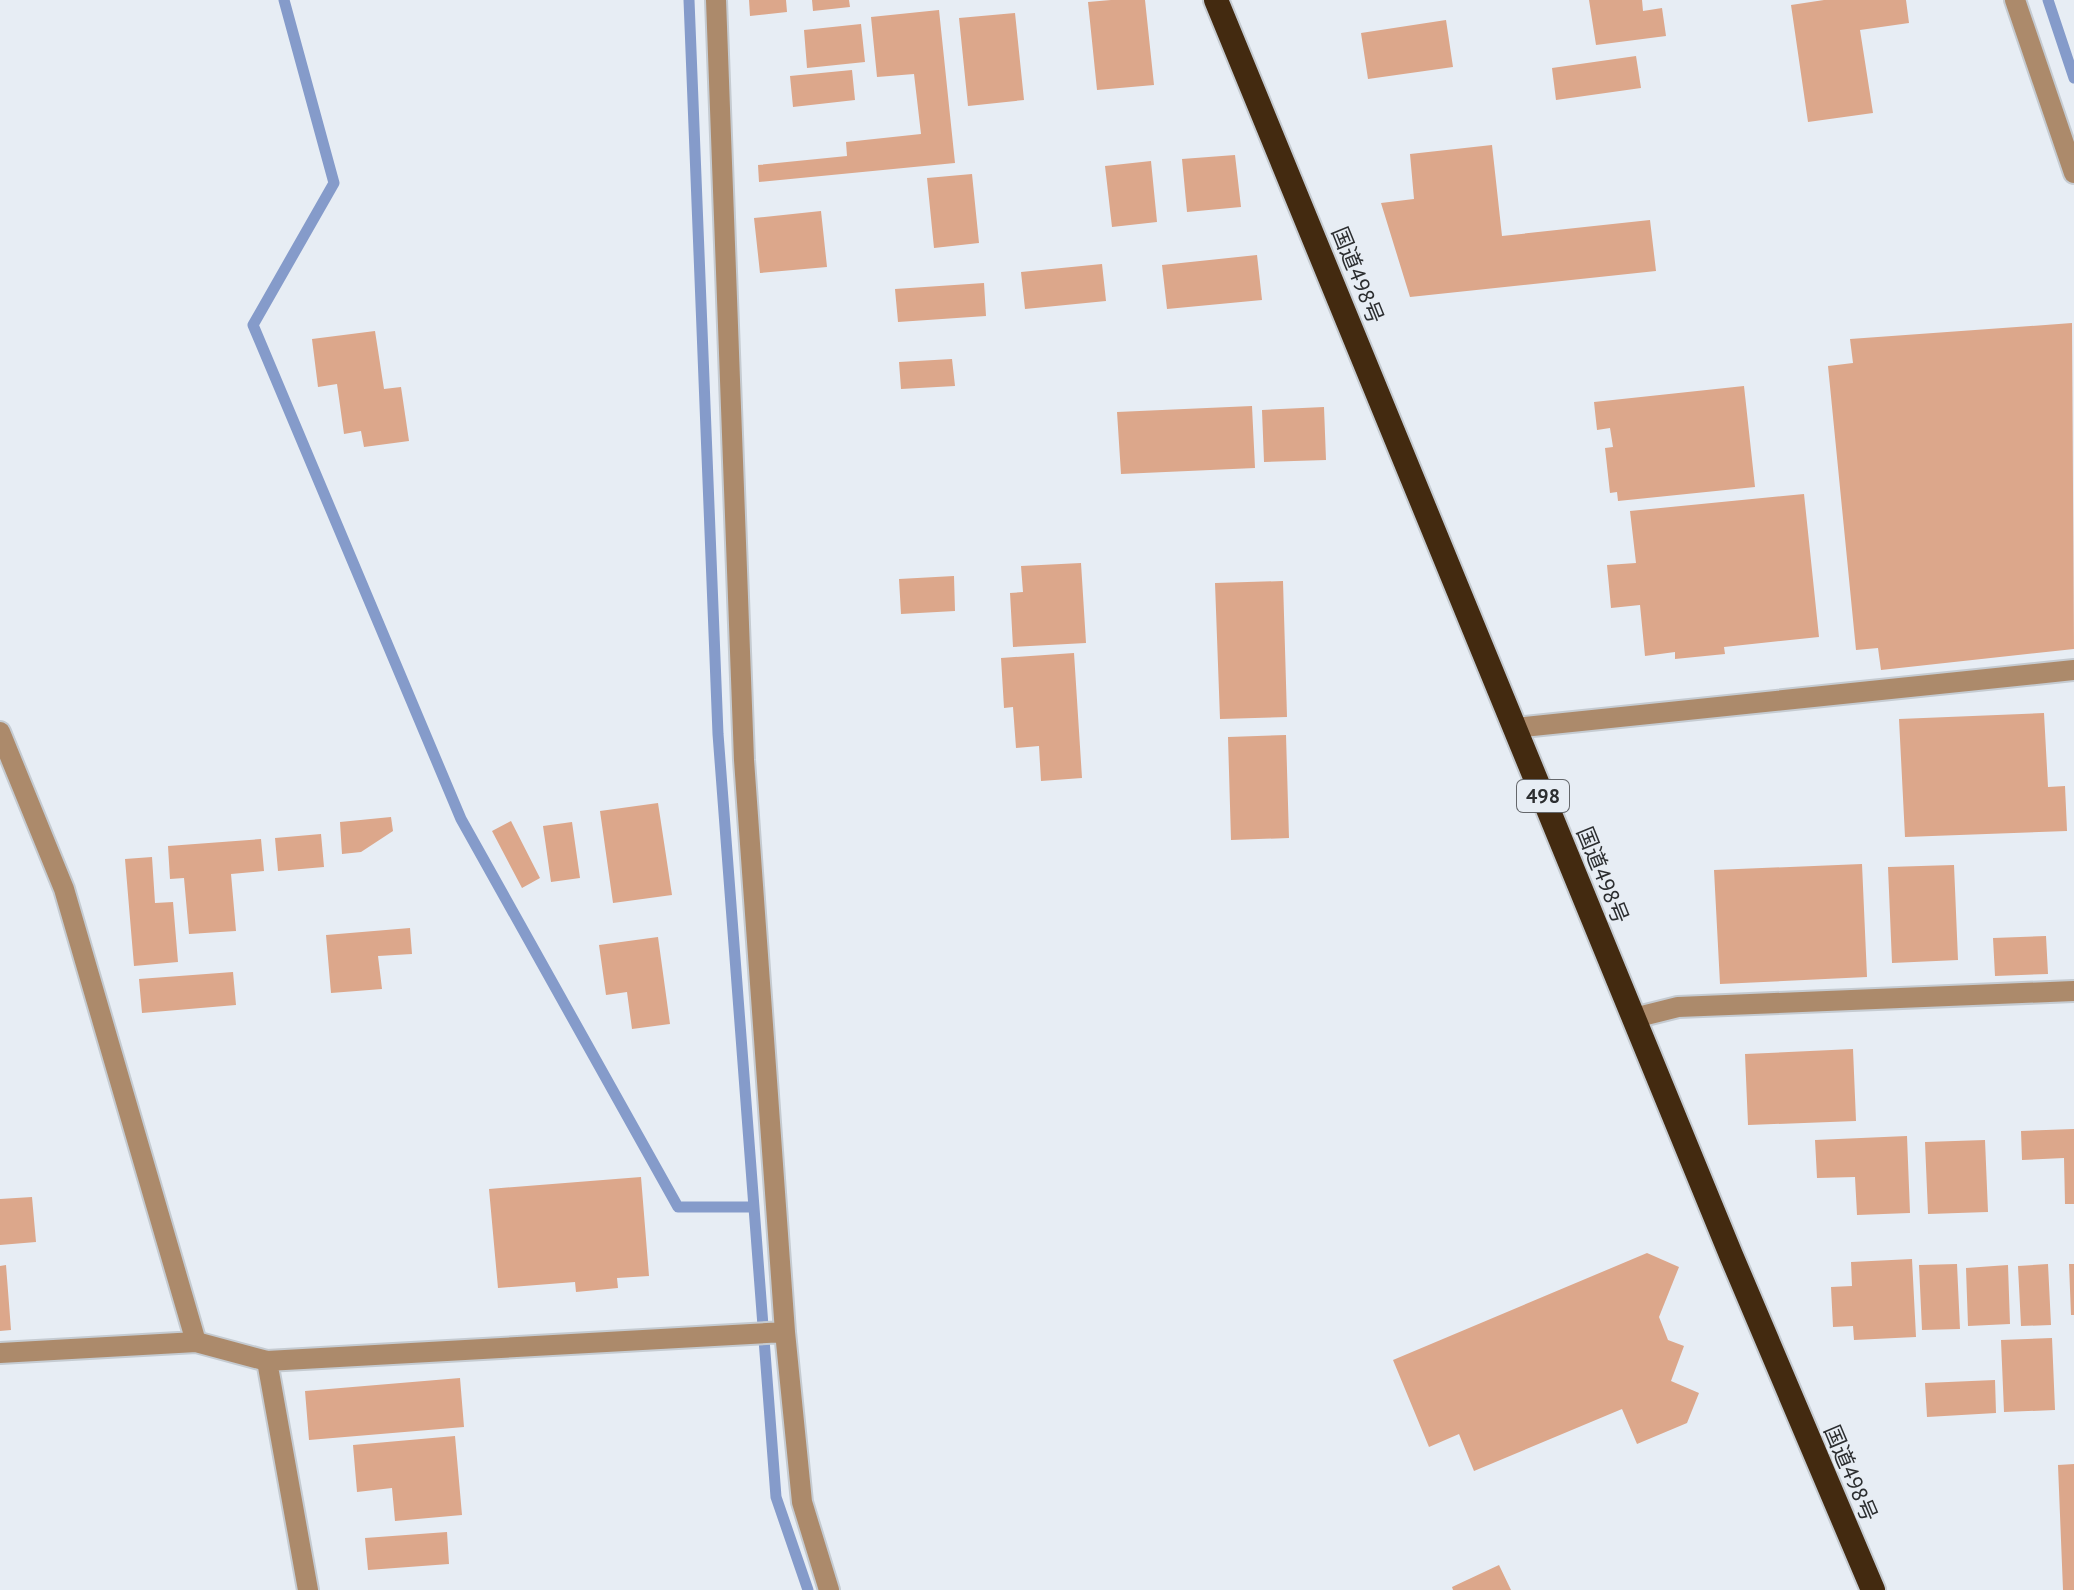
<svg xmlns="http://www.w3.org/2000/svg" width="2074" height="1590" viewBox="0 0 2074 1590" font-family="'PT Sans','Noto Sans JP',sans-serif">
	<style>
		.lines { fill: none; stroke-linecap: round; stroke-linejoin: round }
		.stream { stroke: #859bca; stroke-width: 11 }
		.building { fill: #dca78b }
		.minor-casing { stroke: #c5cbd1; stroke-width: 24 }
		.highway-casing { stroke: #c5cbd1; stroke-width: 28 }
		.minor { stroke: #ac8a6b; stroke-width: 20 }
		.highway { stroke: #432a10; stroke-width: 24 }
		.labels { text-anchor: middle; stroke-width: 6; stroke-linejoin: round; paint-order: stroke }
		.shield { fill: #e7edf4; stroke: #64676b; stroke-width: 2 }
		.shield-label { font-size: 20px; font-weight: bold; fill: #2c2e30 }
		.street-label { font-size: 22px; fill: #2c2e30; stroke: #e7edf4 }
	</style>
	<rect width="100%" height="100%" fill="#e7edf4"/>
	<g class="lines">
		<path class="stream" d="M284,0L334,183L253,325L461,819L678,1207H753
			M689,0L718,734L776,1497L808,1590
			M2048,0L2074,78"/>
	</g>
	<path class="building" d="M749,0H786L787,12L750,16Z
		M812,0H849L850,7L813,11Z
		M1111,0H1145L1154,85L1097,90L1088,2Z
		M1589,0H1642L1643,11L1662,8L1666,36L1596,45Z
		M1824,0H1906L1909,23L1860,30L1873,113L1808,122L1791,5Z
		M939,10L955,163L759,182L758,165L847,156L846,142L921,134L914,74L877,77L871,17Z
		M1015,13L1024,100L968,106L959,18Z
		M1446,20L1453,67L1368,79L1361,33Z
		M861,24L865,62L807,68L804,30Z
		M1636,56L1641,88L1556,100L1552,68Z
		M852,70L855,100L793,107L790,76Z
		M1492,145L1502,236L1650,220L1656,271L1410,297L1381,203L1414,199L1410,154Z
		M1235,155L1241,207L1187,212L1182,159Z
		M1151,161L1157,222L1112,227L1105,166Z
		M972,174L979,243L934,248L927,178Z
		M821,211L827,267L760,273L754,218Z
		M1257,255L1262,300L1167,309L1162,265Z
		M1102,264L1106,301L1025,309L1021,272Z
		M984,283L986,316L898,322L895,289Z
		M2072,323L2074,649L1881,670L1878,648L1856,650L1828,366L1853,363L1850,339Z
		M375,331L384,389L401,387L409,441L364,447L361,431L344,434L337,384L318,387L312,339Z
		M952,359L955,386L901,389L899,362Z
		M1744,386L1755,487L1618,501L1617,492L1610,493L1605,448L1613,447L1610,428L1597,430L1594,402Z
		M1252,406L1255,468L1121,474L1117,412Z
		M1324,407L1326,460L1264,462L1262,410Z
		M1804,494L1819,637L1724,647L1725,654L1675,659V652L1645,656L1640,605L1611,608L1607,565L1636,563L1630,511Z
		M1081,563L1086,643L1013,647L1010,593L1023,592L1021,566Z
		M954,576L955,611L901,614L899,579Z
		M1283,581L1287,717L1220,719L1215,583Z
		M1074,653L1082,778L1041,781L1039,746L1016,748L1013,707L1004,708L1001,658Z
		M2044,713L2048,787L2065,786L2067,831L1905,837L1899,719Z
		M1286,735L1289,838L1231,840L1228,737Z
		M658,803L672,895L613,903L600,811Z
		M391,817L393,831L361,852L342,854L340,822Z
		M511,821L540,878L522,888L492,831Z
		M572,822L580,878L551,882L543,826Z
		M321,834L324,867L278,871L275,838Z
		M261,839L264,871L231,874L236,931L189,934L184,878L170,879L168,846Z
		M152,857L155,903L173,902L178,962L134,966L125,859Z
		M1862,864L1867,977L1720,984L1714,870Z
		M1954,865L1958,960L1892,963L1888,867Z
		M410,928L412,954L378,956L382,989L331,993L326,935Z
		M2046,936L2048,974L1995,976L1993,938Z
		M658,937L670,1024L632,1029L627,992L606,995L599,945Z
		M233,972L236,1005L142,1013L139,979Z
		M1853,1049L1856,1121L1748,1125L1745,1054Z
		M2074,1129V1204H2065L2064,1158L2022,1160L2021,1131Z
		M1907,1136L1910,1213L1857,1215L1855,1177L1817,1178L1815,1140Z
		M1985,1140L1988,1212L1928,1214L1925,1142Z
		M641,1177L649,1276L617,1278L618,1288L576,1292L575,1282L498,1288L489,1189Z
		M32,1197L36,1242L0,1245V1199Z
		M1647,1253L1679,1267L1659,1317L1668,1340L1684,1346L1671,1381L1699,1393L1687,1423L1637,1444L1622,1409L1474,1471L1459,1434L1429,1447L1393,1360Z
		M1912,1259L1916,1337L1854,1340L1853,1326L1833,1327L1831,1287L1852,1286L1851,1262Z
		M1957,1264L1960,1329L1922,1330L1919,1265Z
		M2048,1264L2051,1325L2021,1326L2018,1266Z
		M2069,1264H2074V1315H2071Z
		M6,1265L11,1330L0,1331V1266Z
		M2008,1265L2010,1324L1968,1326L1966,1268Z
		M2052,1338L2055,1410L2004,1412L2001,1340Z
		M460,1378L464,1427L309,1440L305,1391Z
		M1995,1380L1996,1413L1927,1417L1925,1383Z
		M455,1436L462,1515L395,1521L392,1488L357,1492L353,1445Z
		M2074,1464V1590H2063L2058,1465Z
		M447,1532L449,1564L368,1570L365,1538Z
		M1499,1565L1511,1590H1453L1452,1587Z"/>
	<g class="lines">
		<defs>
			<path id="minor" d="M716,0L744,760L785,1332L802,1502L829,1590
				M2015,0L2074,173
				M1514,728L2074,670
				M0,732L64,889L196,1342
				M1634,1018L1678,1007L2074,991
				M0,1353L196,1342L267,1361L785,1332
				M267,1361L308,1590"/>
			<path id="highway" d="M1216,0L1731,1255L1873,1590"/>
		</defs>
		<use href="#minor" class="minor-casing"/>
		<use href="#highway" class="highway-casing"/>
		<use href="#minor" class="minor"/>
		<use href="#highway" class="highway"/>
	</g>
	<g class="labels">
		<rect class="shield" x="1517" y="780" width="52" height="32" rx="6"/>
		<g class="shield-label">
			<text x="1543" y="803">498</text>
		</g>
		<g class="street-label">
			<text transform="translate(1358 275) rotate(68)" y="8">国道498号</text>
			<text transform="translate(1603 875) rotate(68)" y="8">国道498号</text>
			<text transform="translate(1851 1473) rotate(67)" y="8">国道498号</text>
		</g>
	</g>
</svg>
